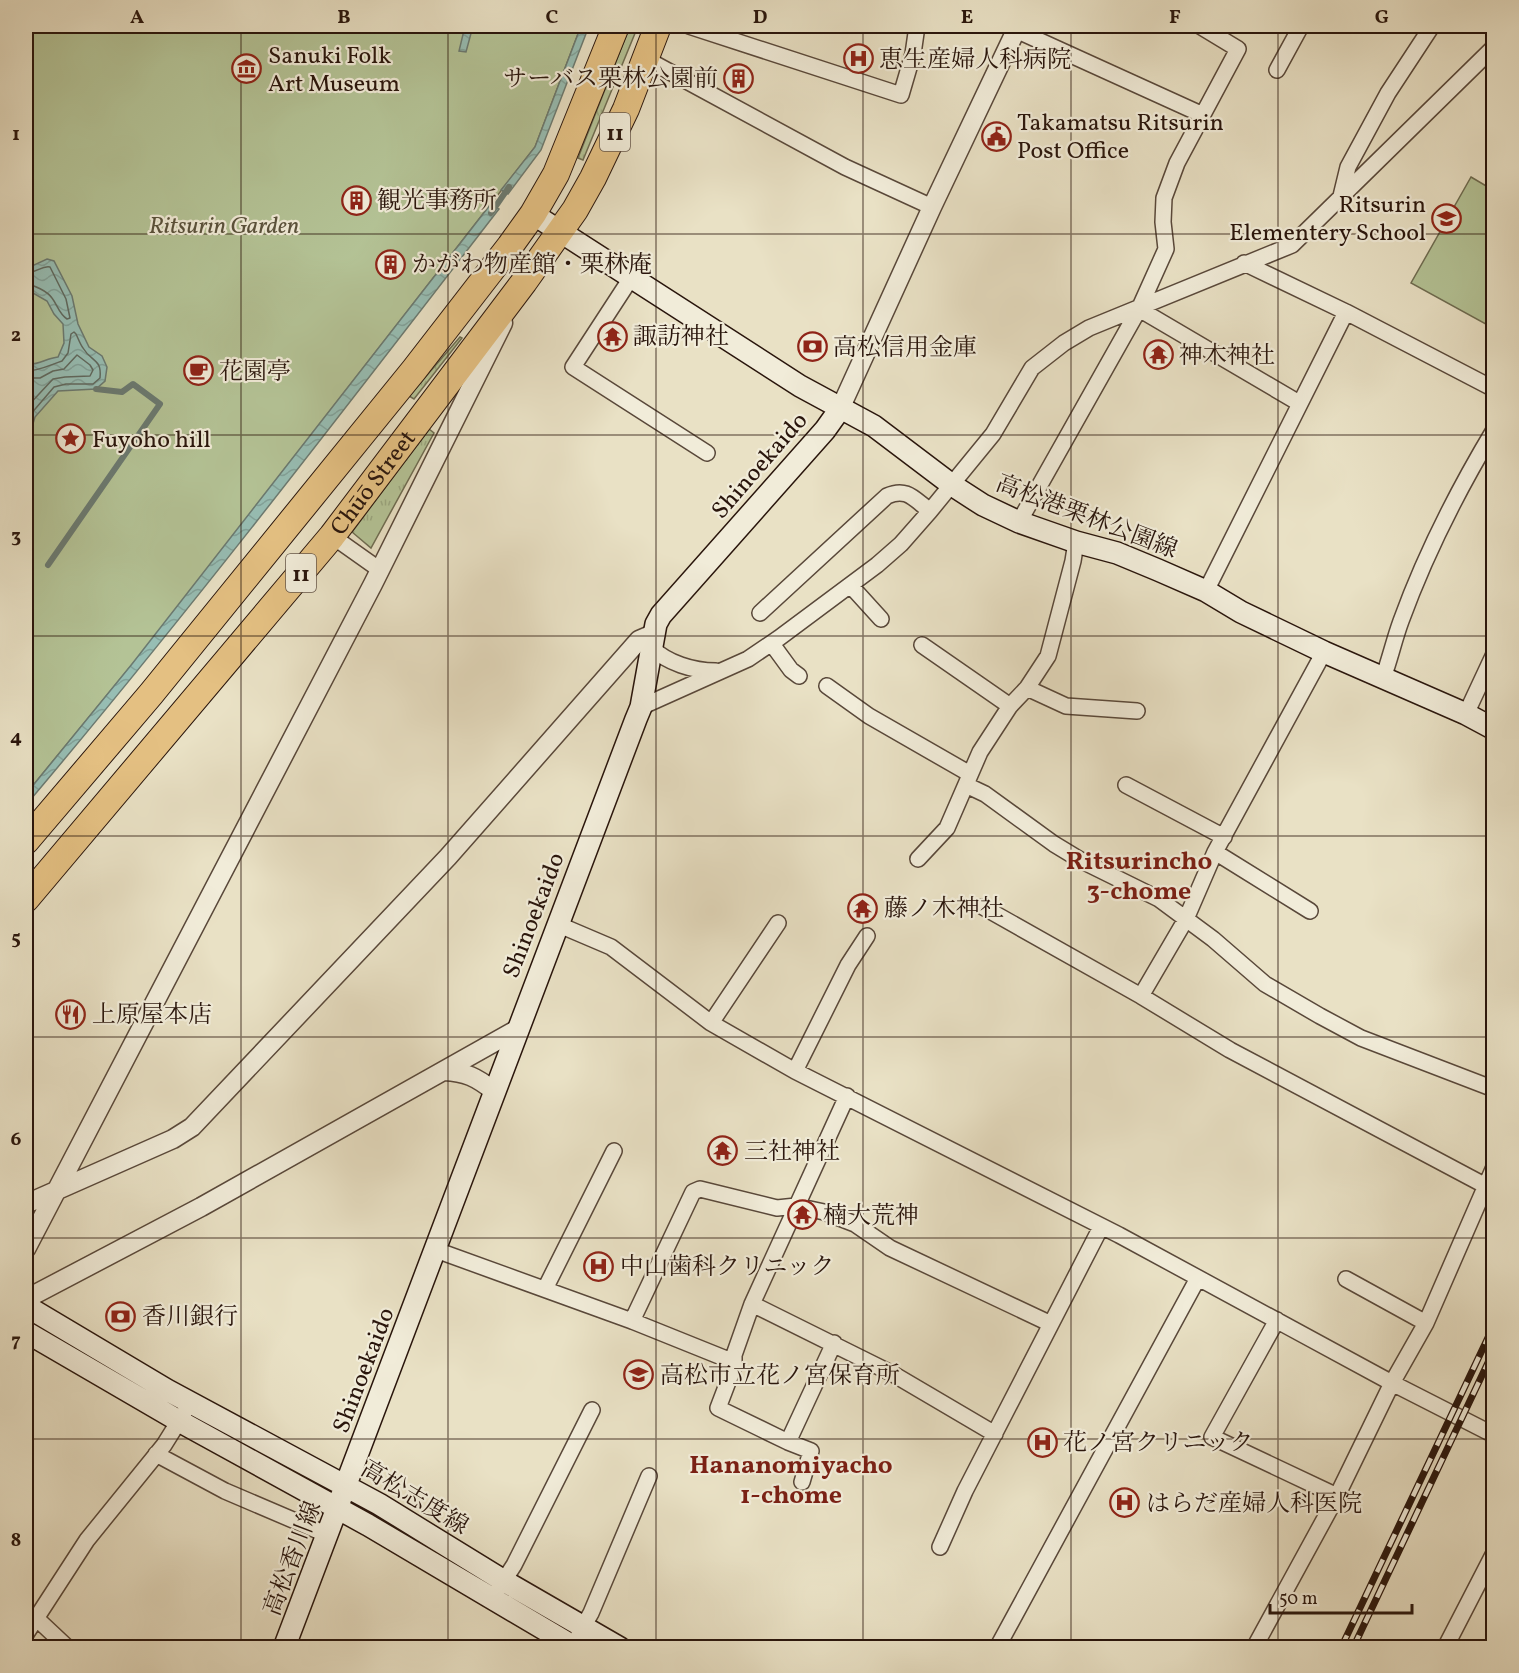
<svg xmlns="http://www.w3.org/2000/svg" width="1519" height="1673" viewBox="0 0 1519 1673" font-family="Vollkorn,'Noto Serif JP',serif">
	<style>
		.grass { fill: url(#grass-tufts); stroke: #6e6c51; stroke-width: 1.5 }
		.garden { fill: #b4c396; stroke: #6e6c51; stroke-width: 1.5 }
		.water { fill: url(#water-waves); stroke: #6b7a71; stroke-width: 1.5 }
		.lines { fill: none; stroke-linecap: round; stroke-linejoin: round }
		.shore { stroke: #606a60; stroke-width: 1.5 }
		.stream { stroke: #6b7a71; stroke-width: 6 }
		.minor-casing { stroke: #59483a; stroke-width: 18 }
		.tertiary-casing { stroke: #59483a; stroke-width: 21 }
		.secondary-casing { stroke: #29150c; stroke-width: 24 }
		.trunk-casing { stroke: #29150c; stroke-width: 28 }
		.minor { stroke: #f1ecd9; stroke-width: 15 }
		.tertiary { stroke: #f1ecd9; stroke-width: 18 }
		.secondary { stroke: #f1ecd9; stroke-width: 21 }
		.trunk { stroke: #e4c082; stroke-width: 26 }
		.rail-casing { stroke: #29150c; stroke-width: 7 }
		.rail { stroke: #f1ecd9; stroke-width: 4.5; stroke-dasharray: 14; stroke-linecap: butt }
		.grid { fill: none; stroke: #29150c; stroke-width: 1.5; stroke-opacity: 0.55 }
		.labels { text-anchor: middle; stroke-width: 4.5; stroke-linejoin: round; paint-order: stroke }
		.shield { fill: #f1ecd9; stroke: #65564a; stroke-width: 1.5 }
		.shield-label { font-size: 22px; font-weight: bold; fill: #29150c }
		.poi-label { font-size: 24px; fill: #29150c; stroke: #f1ecd9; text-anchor: start }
		.park-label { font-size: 24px; font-style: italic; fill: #5a523c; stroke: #f1ecd9 }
		.street-label { font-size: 24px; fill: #29150c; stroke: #f1ecd9 }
		.neighbourhood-label { font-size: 26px; font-weight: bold; fill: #7a1f14; stroke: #f1ecd9 }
		.neatline { fill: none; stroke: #29150c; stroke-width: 2 }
		.grid-label { font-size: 20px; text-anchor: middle; font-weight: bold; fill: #29150c }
	</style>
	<defs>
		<pattern id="grass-tufts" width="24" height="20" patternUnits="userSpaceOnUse" patternTransform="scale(1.5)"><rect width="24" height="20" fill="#b4c396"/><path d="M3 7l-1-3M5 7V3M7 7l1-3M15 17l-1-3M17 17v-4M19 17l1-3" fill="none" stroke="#9ba780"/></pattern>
		<pattern id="water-waves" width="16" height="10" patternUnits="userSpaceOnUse" patternTransform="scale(1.5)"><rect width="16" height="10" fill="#97beb4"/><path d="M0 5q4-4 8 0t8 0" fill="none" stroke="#82a29a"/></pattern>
	</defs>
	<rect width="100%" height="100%" fill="#e9e1c5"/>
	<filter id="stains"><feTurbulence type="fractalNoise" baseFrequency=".00333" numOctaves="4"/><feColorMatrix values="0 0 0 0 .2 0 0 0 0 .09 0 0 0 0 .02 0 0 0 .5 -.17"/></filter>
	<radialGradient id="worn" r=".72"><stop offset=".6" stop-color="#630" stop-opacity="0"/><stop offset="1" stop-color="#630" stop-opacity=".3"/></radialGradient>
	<path class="grass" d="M630,26H638L583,160L578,158Z
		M460,337L462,338L414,399L409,396Z
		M429,429L434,433L371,548L352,532Z"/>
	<path class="garden" d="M26,26H581L535,147L144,650L26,794Z
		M1471,177L1493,190V328L1411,283Z"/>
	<path class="water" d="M465,26H473L466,52L459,51Z
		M581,26H589L541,150L508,194L501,190L535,147Z
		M490,205L499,209C344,410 190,611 26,805V794L132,664Z
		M47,259L54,261L72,296L78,324L89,347L102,356L107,367L105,381L96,389L58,391L35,417L32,427L30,448V500L26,518V364C38,366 46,358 58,357L64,343L63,324L54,314L47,301L26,289V264L30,267Z"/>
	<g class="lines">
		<path class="shore" d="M26,271C35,275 41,265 50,267L66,299L70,318L67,319C59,314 58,306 52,298C47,291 34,285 26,284
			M26,371C39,371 50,365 62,361L68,353L71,334L74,332L76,334C78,338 80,344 83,348C91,362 102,358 100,378L93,384H66L54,387L30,415L26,426V440
			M26,378H40L53,371L64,369L77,355L90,365L93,370L90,376L65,377L53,379L26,408"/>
		<path class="stream" d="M491,213L509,187
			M48,565L160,404L133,384L122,392L96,389"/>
		<defs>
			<path id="minor" d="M689,26L901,95L913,54L917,26
				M1200,26L1238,49L1177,163L1164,198L1163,222L1166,249L1139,309L1299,403
				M1016,30L1203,115
				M646,59L845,167L932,207
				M1277,70L1301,26
				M1341,196L1348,167L1388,93L1432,26
				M1244,263L1346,312L1494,389
				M631,278L573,367L707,453
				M1019,522L1139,309
				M332,536L380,570
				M851,586L881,619
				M1206,591L1346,312
				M760,613L887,496C907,487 914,499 930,511
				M772,644L791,670L799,676
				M922,645L1010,706
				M651,647C667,663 693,671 716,671
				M1383,678C1390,659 1394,640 1401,621C1425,555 1458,490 1494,430
				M827,686L869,716L970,774
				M1027,688L1066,706L1137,711
				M641,707L748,659L779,638L877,565L901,544L930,511L993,434L1032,368L1064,343L1089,328L1292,245L1494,47
				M1466,714L1494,654
				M966,785L985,794L1054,844L1082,861L1159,899L1213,939L1265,984L1320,1016L1361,1038L1494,1089
				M1126,785L1224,837
				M1215,852L1310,911
				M918,859L947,828L980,752L1010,706L1027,688L1048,656L1073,561L1076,542
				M983,907L1141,996L1230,1050L1486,1186
				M557,924L611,947L711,1023L795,1071L1119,1235L1392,1383L1494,1435
				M1141,996L1186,919L1215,852L1324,652
				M711,1023L778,923
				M795,1071L848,965L867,936
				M436,1250L632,1321L734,1362
				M1346,1279L1426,1323
				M545,1289L614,1151
				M752,1304L893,1374L995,1434
				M1277,1320L1212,1437L1337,1496
				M632,1321L693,1192L700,1189L777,1208L796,1206L824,1212L855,1224L890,1248L1051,1324
				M788,1442L834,1343
				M156,1454L225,1491L328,1535
				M802,1482L811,1451L788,1442L718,1408L734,1366V1355L752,1304L847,1096
				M940,1547L965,1491L1101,1227
				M499,1588L514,1565L592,1410
				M36,1618L68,1648
				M26,1634L87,1540L164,1445L184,1413
				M579,1634L591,1613L649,1476
				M997,1648L1198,1278
				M1254,1648L1337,1496L1392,1383L1426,1323L1494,1167
				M1445,1648L1494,1553"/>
			<path id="tertiary" d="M840,409L932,207L1018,26
				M444,1071C466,1072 476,1077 494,1091
				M26,1204L173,1139L192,1127L448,857L639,640L653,634
				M26,1249L373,584L503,323
				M26,1299L201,1207L516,1030"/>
			<path id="secondary" d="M533,214L800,386L874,426L952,485L983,505L1019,522L1076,542L1117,553L1158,570L1206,591L1241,612L1324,652L1466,714L1494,729
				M26,1306L167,1390L379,1504L504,1581L620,1648
				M26,1332L179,1421L368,1525L576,1648
				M284,1648C403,1339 517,1028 636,719L641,707L656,624L661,615L825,430L840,409"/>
			<g id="trunk">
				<path d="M26,841L151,694L414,370L510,246L533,214L556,174L616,26"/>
				<path id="s1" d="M26,899L332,536L524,282L575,210L593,178L626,109L658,26"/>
			</g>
		</defs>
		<use href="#minor" class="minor-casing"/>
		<use href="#tertiary" class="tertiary-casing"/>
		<use href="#secondary" class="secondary-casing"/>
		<use href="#trunk" class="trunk-casing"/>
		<use href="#minor" class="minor"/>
		<use href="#tertiary" class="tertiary"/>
		<use href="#secondary" class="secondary"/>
		<use href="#trunk" class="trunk"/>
		<defs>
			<path id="rail" d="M1341,1648L1494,1325
				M1353,1648L1494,1350"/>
		</defs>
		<use href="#rail" class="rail-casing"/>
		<use href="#rail" class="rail"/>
	</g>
	<path class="grid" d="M241,26V1648M448,26V1648M656,26V1648M863,26V1648M1071,26V1648M1278,26V1648M26,234H1494M26,435H1494M26,636H1494M26,836H1494M26,1037H1494M26,1238H1494M26,1439H1494"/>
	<defs>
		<symbol id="hospital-ring" viewBox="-11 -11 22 22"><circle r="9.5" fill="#f1ecd9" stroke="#8f2418" stroke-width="1.5"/><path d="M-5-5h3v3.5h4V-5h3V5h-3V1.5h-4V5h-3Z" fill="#8f2418"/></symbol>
		<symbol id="museum-ring" viewBox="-11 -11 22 22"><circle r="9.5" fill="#f1ecd9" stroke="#8f2418" stroke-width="1.5"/><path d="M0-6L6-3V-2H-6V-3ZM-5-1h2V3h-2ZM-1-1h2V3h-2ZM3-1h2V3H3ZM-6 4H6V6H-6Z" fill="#8f2418"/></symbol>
		<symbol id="building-ring" viewBox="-11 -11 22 22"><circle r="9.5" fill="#f1ecd9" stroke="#8f2418" stroke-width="1.5"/><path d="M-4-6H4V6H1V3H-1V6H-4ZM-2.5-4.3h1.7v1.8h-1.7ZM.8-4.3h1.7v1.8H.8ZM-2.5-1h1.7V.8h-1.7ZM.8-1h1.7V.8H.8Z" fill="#8f2418"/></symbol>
		<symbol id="civic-ring" viewBox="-11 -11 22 22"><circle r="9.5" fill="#f1ecd9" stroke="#8f2418" stroke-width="1.5"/><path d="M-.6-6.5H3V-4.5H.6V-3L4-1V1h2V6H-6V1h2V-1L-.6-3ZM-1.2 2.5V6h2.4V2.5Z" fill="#8f2418"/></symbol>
		<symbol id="school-ring" viewBox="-11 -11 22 22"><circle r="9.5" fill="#f1ecd9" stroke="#8f2418" stroke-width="1.5"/><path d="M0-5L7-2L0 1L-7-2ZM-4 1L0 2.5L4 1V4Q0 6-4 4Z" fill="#8f2418"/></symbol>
		<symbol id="temple-ring" viewBox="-11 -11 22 22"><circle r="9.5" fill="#f1ecd9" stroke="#8f2418" stroke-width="1.5"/><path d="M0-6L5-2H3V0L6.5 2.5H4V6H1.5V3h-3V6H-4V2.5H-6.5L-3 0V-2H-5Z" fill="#8f2418"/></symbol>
		<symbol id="bank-ring" viewBox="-11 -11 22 22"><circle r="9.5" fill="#f1ecd9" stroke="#8f2418" stroke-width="1.5"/><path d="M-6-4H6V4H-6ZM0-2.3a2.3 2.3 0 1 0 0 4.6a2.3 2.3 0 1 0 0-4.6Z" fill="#8f2418"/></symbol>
		<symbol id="cafe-ring" viewBox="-11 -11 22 22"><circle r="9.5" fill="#f1ecd9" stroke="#8f2418" stroke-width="1.5"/><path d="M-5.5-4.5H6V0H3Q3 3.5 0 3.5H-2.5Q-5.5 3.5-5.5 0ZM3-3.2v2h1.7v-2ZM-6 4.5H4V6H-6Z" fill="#8f2418"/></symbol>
		<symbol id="sight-ring" viewBox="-11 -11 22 22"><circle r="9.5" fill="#f1ecd9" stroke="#8f2418" stroke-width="1.5"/><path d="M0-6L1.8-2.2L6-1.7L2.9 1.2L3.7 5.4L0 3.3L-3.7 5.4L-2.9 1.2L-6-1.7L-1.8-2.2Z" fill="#8f2418"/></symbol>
		<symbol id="restaurant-ring" viewBox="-11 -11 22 22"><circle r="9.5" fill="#f1ecd9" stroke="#8f2418" stroke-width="1.5"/><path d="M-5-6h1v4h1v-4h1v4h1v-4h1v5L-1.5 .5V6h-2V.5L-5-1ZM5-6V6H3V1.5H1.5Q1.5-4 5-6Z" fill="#8f2418"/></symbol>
	</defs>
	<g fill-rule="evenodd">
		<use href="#hospital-ring" x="842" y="42" width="33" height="33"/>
		<use href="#museum-ring" x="230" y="52" width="33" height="33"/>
		<use href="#building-ring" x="722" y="62" width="33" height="33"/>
		<use href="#civic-ring" x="980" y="120" width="33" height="33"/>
		<use href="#building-ring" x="340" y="184" width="33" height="33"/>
		<use href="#school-ring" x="1430" y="202" width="33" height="33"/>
		<use href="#building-ring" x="374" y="248" width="33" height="33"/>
		<use href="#temple-ring" x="596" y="320" width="33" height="33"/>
		<use href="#bank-ring" x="796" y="330" width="33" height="33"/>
		<use href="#temple-ring" x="1142" y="338" width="33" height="33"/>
		<use href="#cafe-ring" x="182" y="354" width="33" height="33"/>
		<use href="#sight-ring" x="54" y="422" width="33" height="33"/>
		<use href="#temple-ring" x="846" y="892" width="33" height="33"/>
		<use href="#restaurant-ring" x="54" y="998" width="33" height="33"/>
		<use href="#temple-ring" x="706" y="1134" width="33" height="33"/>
		<use href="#temple-ring" x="786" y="1198" width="33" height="33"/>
		<use href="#hospital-ring" x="582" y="1250" width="33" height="33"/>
		<use href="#bank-ring" x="104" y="1300" width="33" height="33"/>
		<use href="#school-ring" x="622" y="1358" width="33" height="33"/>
		<use href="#hospital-ring" x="1026" y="1426" width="33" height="33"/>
		<use href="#hospital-ring" x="1108" y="1486" width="33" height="33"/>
	</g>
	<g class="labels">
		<g class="shield">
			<rect x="600" y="113" width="30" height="38" rx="4.5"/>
			<rect x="286" y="554" width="30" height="38" rx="4.5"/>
		</g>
		<g class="shield-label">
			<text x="615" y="140">11</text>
			<text x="301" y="581">11</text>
		</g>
		<g class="poi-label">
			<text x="268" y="63">Sanuki Folk<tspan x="268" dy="28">Art Museum</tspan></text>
			<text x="879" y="67">恵生産婦人科病院</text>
			<text x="718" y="86" text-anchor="end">サーバス栗林公園前</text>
			<text x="1017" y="130">Takamatsu Ritsurin<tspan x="1017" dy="28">Post Office</tspan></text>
			<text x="377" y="208">観光事務所</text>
			<text x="1426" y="212" text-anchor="end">Ritsurin<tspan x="1426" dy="28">Elementery School</tspan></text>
			<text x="412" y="272">かがわ物産館・栗林庵</text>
			<text x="633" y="344">諏訪神社</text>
			<text x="833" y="355">高松信用金庫</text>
			<text x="1179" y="363">神木神社</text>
			<text x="219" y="379">花園亭</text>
			<text x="92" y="447">Fuyoho hill</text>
			<text x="884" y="916">藤ノ木神社</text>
			<text x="92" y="1022">上原屋本店</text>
			<text x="744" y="1159">三社神社</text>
			<text x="823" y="1223">楠大荒神</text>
			<text x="620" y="1274">中山歯科クリニック</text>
			<text x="142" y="1324">香川銀行</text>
			<text x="660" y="1383">高松市立花ノ宮保育所</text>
			<text x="1063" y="1450">花ノ宮クリニック</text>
			<text x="1146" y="1511">はらだ産婦人科医院</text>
		</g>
		<g class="park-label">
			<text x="224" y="233">Ritsurin Garden</text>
		</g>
		<g class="street-label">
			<text transform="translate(759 465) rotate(-49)" y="8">Shinoekaido</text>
			<text dy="8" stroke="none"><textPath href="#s1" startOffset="542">Chūō Street</textPath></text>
			<text transform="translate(1087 516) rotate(21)" y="8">高松港栗林公園線</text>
			<text transform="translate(533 915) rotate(-69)" y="8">Shinoekaido</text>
			<text transform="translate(363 1370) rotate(-69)" y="8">Shinoekaido</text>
			<text transform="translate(415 1497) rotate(31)" y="8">高松志度線</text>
			<text transform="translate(292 1558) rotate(-69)" y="8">高松香川線</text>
		</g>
		<g class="neighbourhood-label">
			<text x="1139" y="869">Ritsurincho<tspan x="1139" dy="30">3-chome</tspan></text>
			<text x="791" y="1473">Hananomiyacho<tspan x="791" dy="30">1-chome</tspan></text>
		</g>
	</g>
	<rect width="1519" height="1673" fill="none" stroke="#e9e1c5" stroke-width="66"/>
	<path d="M1270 1604v9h142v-9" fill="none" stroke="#29150c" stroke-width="3"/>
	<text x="1279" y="1604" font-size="18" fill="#29150c" stroke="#f1ecd9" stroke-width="4.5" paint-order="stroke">50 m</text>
	<rect x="33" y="33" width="1453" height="1607" class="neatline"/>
	<g class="grid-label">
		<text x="137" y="23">A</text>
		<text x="344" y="23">B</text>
		<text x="552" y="23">C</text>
		<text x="760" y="23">D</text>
		<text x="967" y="23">E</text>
		<text x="1175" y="23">F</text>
		<text x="1382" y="23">G</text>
		<text x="16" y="140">1</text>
		<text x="16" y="341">2</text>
		<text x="16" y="542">3</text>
		<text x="16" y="743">4</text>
		<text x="16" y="944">5</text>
		<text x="16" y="1145">6</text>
		<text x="16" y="1346">7</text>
		<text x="16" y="1546">8</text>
	</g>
	<rect width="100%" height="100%" filter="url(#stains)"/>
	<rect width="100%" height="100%" fill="url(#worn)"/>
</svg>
